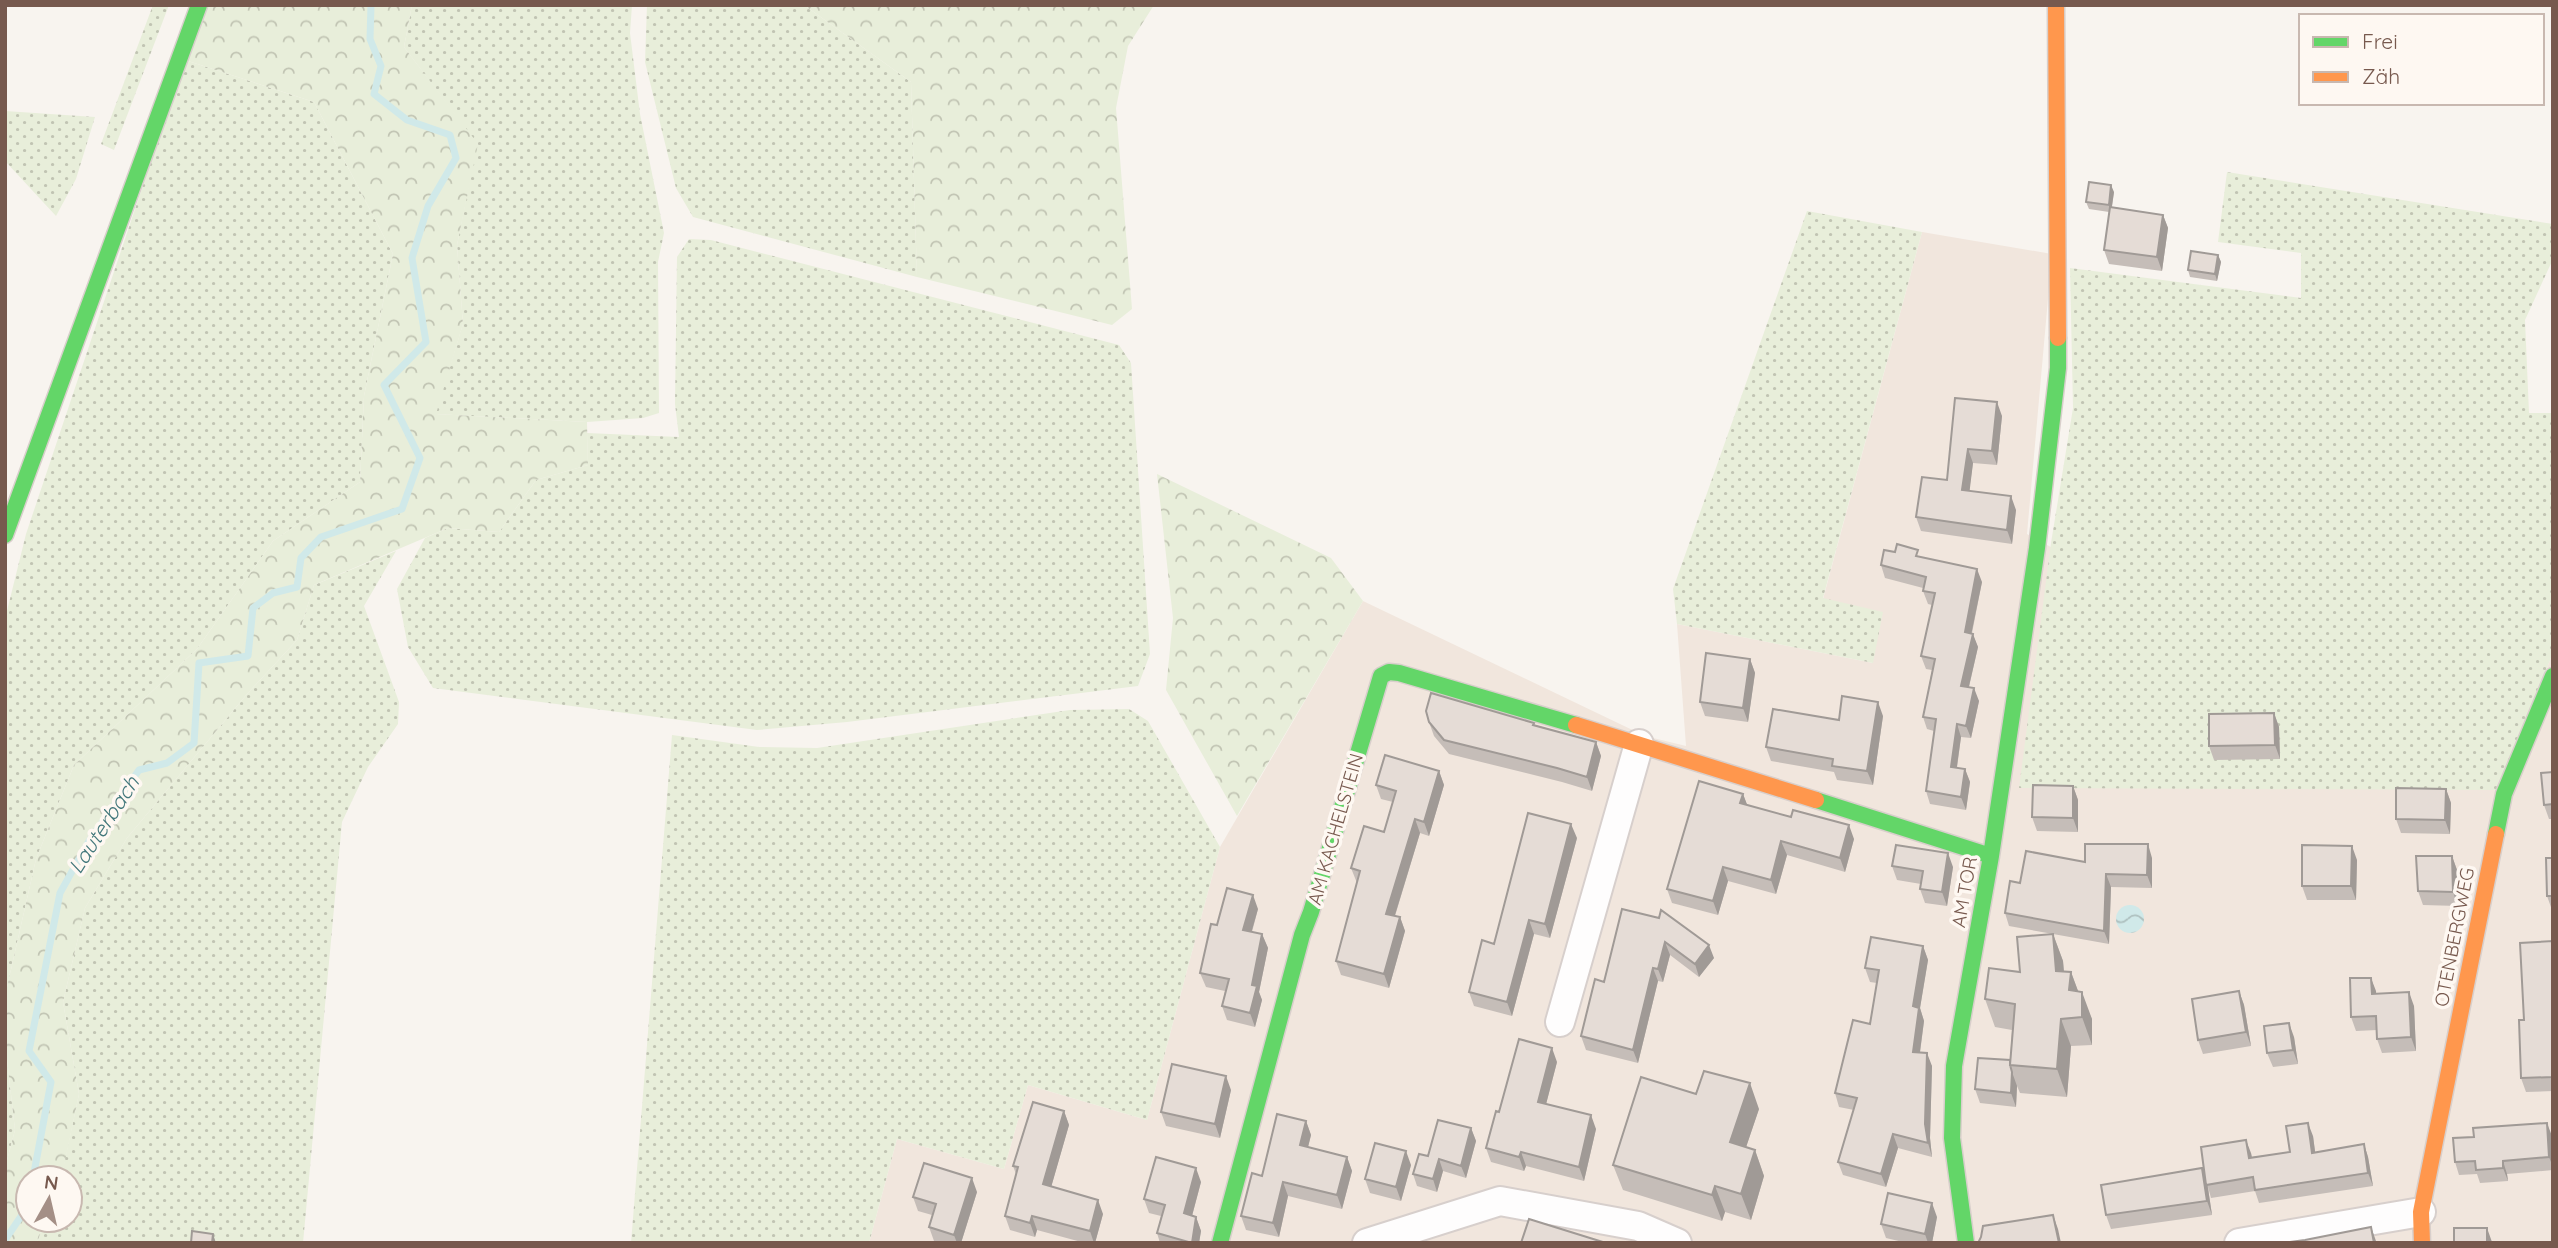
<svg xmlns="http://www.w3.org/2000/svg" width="2558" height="1248" viewBox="0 0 2558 1248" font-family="Quicksand,sans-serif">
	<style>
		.residential { fill: #f1e6dd }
		.grass { fill: url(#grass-dots) }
		.forest { fill: url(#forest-crowns) }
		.water { fill: url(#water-waves) }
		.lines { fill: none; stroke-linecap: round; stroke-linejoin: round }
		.stream { stroke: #d0e9e9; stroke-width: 7 }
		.street-casing { stroke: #d7cfcc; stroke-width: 32 }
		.fast-casing { stroke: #d8cfcb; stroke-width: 19 }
		.slow-casing { stroke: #d8cfcb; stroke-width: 19 }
		.street { stroke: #fefdfd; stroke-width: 28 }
		.fast { stroke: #63d668; stroke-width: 16 }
		.slow { stroke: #ff974d; stroke-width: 16 }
		.wall { fill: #c5bdb8 }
		.shaded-wall { fill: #a09a96 }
		.building { fill: #e5dcd6; stroke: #a09a96; stroke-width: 2 }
		.labels { text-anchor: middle; stroke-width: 7; stroke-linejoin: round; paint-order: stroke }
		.street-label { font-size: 19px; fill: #77594e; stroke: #fef8f2 }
		.water-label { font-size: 21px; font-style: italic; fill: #42777b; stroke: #fef8f2 }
	</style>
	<defs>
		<pattern id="grass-dots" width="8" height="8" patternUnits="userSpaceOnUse" patternTransform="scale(1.75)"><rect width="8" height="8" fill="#e8eeda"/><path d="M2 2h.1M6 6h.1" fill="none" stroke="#c1c4b3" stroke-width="1.8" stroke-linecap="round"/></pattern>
		<pattern id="forest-crowns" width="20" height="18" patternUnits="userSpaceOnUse" patternTransform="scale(1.75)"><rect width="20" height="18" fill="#e8eeda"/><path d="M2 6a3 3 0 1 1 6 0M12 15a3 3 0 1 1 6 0" fill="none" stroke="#c1c4b3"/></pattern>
		<pattern id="water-waves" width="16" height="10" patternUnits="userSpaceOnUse" patternTransform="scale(1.75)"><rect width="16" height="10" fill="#d0e9e9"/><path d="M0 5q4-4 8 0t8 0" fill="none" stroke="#aec0bf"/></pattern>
	</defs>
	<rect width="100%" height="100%" fill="#f8f4ef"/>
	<path class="residential" d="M1922,232L2052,254L2027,534L2497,790L2553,653V1243H869L897,1139L1004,1169L1028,1085L1147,1120L1220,847L1363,601L1645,736L1686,746L1677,624L1873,663L1823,599Z"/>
	<path class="grass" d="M153,5H169L114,150L101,144Z
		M412,5H632L630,33L640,114L664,233L658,262L659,413L643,418L587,422L435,414L463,324L457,245L477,144L404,47Z
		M647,5H804L911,82L917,277L693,217L676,188L645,62Z
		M185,60L314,102L393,254L364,396L360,482L273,541L197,649L74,765L36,859L5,996V619L26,534Z
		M5,111L95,117L76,179L56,216L5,161Z
		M2227,172L2553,224V259L2525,320L2529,413H2553V653L2497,790L2019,788L2051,543L2073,408L2070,268L2301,298V253L2218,242Z
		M1807,211L1922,232L1823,598L1883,612L1873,663L1677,624L1673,589Z
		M689,239L711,240L1119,345L1131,363L1150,654L1138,686L847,722L757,730L433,688L408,647L397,589L425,538L448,528L499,532L536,480L588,465L587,433L679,437L675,404L677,257Z
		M396,551L364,606L399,702L398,724L368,767L342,822L303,1243H37L45,1220H70V1178H61L79,1094L63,1002L85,908L127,838L247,694L297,640L314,585Z
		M1129,709L1148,721L1220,847L1147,1120L1028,1085L1004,1169L897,1139L869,1243H631L672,735L759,747L817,748L1070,710Z
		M5,1041L15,1130L5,1168Z"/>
	<path class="forest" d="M203,5H412L404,47L478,144L457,245L463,324L436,414L587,422L588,465L536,480L499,532L448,528L314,585L297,640L247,694L127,838L85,908L63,1002L79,1094L63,1171L61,1178H28V1220H45L37,1243H5V1168L15,1130L5,1041V996L36,859L74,765L197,649L273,541L360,482L364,396L393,254L314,102L185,60Z
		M804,5H1154L1128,46L1116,108L1132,309L1112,325L917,277L911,82Z
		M1157,474L1331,558L1363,601L1237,816L1166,690L1173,618Z"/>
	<path class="water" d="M2116 919a14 14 0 1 1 28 0a14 14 0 1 1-28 0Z"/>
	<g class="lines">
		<path class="stream" d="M33,1178L51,1082L29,1051L60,893L89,841L139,770L167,763L194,743L199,663L248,656L253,608L273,593L297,587L301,558L321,537L402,509L420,458L384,385L426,342L412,258L428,206L456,158L450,135L407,120L374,94L381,66L370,39L371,5
			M5,1240L28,1206"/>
		<defs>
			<path id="street" d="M1560,1022L1639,744
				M1367,1243L1500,1201L1638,1226L1677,1243
				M2239,1243L2421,1212"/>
			<path id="fast" d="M5,535L199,5
				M1816,800L1991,856
				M2496,834L2504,794L2553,676
				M1220,1243L1302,935L1311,912L1381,676L1389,672L1399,673L1576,725
				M1966,1243L1952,1138L1954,1066L1991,856L2037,548L2058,368V338"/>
			<path id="slow" d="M2056,5L2058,338
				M1576,725L1816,800
				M2422,1243L2421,1212L2496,834"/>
		</defs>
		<use href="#street" class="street-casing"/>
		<use href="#fast" class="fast-casing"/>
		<use href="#slow" class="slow-casing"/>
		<use href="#street" class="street"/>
		<use href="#fast" class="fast"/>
		<use href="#slow" class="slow"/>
	</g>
	<path class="wall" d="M2114,192L2112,207L2163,215L2168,228L2162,271L2109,264L2104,250L2109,212L2089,209L2086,202Z
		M2218,255L2221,262L2217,281L2190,277L2188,270Z
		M1955,398L2002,416L1997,465L1973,463L1969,491L2016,510L2012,544L1921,531L1916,517L1947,480Z
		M1921,557L1982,582L1972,633L1978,647L1969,687L1979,701L1971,738L1961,737L1957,768L1965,769L1970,782L1966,810L1930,804L1926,791L1934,731L1927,729L1923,717L1932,670L1926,669L1921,656L1932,605L1928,604L1923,591V588L1885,578L1881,565Z
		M1750,659L1755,673L1748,722L1705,716L1700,702Z
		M2274,713L2279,727L2280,759L2214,760L2209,746Z
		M1883,716L1873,785L1837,780L1834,772L1771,761L1766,747L1839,720Z
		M1429,722L1534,723L1535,725L1596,742L1601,756L1592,791L1562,782L1449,754L1434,736Z
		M1439,771L1444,785L1429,836L1420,833L1395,916L1400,917L1405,931L1389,988L1341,975L1336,961L1357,883L1351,868L1384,832L1393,802L1381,799L1376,785Z
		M2553,772V819H2549L2544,805Z
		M2073,786L2078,800V832L2037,831L2032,817Z
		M2446,789L2451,803L2450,834L2401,833L2396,819Z
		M1743,794L1747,805L1854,839L1845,872L1787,855L1776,894L1728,881L1718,915L1672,903L1667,889Z
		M1577,838L1550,938L1534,934L1512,1016L1474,1006L1469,992L1494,944Z
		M2452,856L2457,870L2458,906L2423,905L2418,891Z
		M2152,858V888L2111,887L2109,944L2009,926L2005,913L2020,883L2085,862Z
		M2553,858V910H2552L2547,896Z
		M2357,860L2356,900H2307L2302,886Z
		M1892,866L1953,867L1947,906L1925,903L1920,889L1921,884L1897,880Z
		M1258,909L1252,932L1262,934L1268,948L1259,992L1262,1000L1255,1027L1227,1020L1222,1006L1225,991L1206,987L1200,973L1217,925Z
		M1622,909L1714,958L1699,977L1670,955L1663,982L1658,981L1638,1063L1586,1050L1581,1036L1604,982Z
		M2053,934L2063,961L2064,971L2071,972L2078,991L2092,1019V1045L2071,1046L2067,1097L2020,1093L2017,1086L2016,1107L1980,1103L1975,1089L2010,1060L2012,1030L1995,1027L1985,999L2020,972Z
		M2553,941V1091L2526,1092L2521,1078L2524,1020Z
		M1923,946L1928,960L1920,1008L1924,1021L1920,1053L1932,1066L1930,1138L1932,1157L1898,1148L1886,1187L1843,1175L1838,1162L1854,1110L1839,1107L1835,1093L1870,1024L1877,983L1870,982L1865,968Z
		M2371,978L2376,994L2414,1006L2416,1051L2382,1053L2377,1039V1030L2356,1031L2351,1017Z
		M2239,991L2244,1005L2251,1046L2203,1054L2198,1040Z
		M2294,1037L2298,1064L2273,1067L2267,1053Z
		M1557,1062L1546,1104L1596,1129L1584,1181L1526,1166L1524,1171L1491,1162L1486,1148L1499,1112Z
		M1231,1090L1220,1138L1166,1126L1161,1112Z
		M1696,1094L1759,1109L1746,1147L1755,1150L1764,1176L1751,1220L1725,1212L1722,1221L1623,1190L1613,1165Z
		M1064,1111L1069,1125L1051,1187L1103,1214L1095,1243H1085L1037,1230L1035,1237L1010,1230L1005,1216L1016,1174L1013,1166Z
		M1306,1121L1311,1135L1308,1147L1347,1157L1352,1171L1342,1209L1288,1196L1279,1237L1246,1230L1241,1216L1262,1176Z
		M1471,1128L1476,1141L1466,1178L1443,1171L1437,1192L1417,1186L1413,1174L1428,1156Z
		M2313,1136L2315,1152L2364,1144L2368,1157L2373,1186L2259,1203L2255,1191L2211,1198L2208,1187L2212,1215L2111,1229L2106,1215L2202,1168L2206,1180L2251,1153L2252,1157L2290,1152Z
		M2552,1136L2553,1170L2507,1174L2508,1181L2480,1183L2477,1174L2459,1175L2455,1162Z
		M1411,1165L1401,1201L1370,1193L1365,1179Z
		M1201,1182L1192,1216L1196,1217L1201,1231L1199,1243H1160L1157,1233L1161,1216L1149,1213L1144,1199Z
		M977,1192L961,1243H940L934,1241L929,1227L932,1215L918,1211L913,1197Z
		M1937,1217L1932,1243H1907L1886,1238L1881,1224Z"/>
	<path class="shaded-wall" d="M2111,185L2114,192L2111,212L2109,205Z
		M2163,215L2168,228L2162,271L2157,257Z
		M2218,255L2221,262L2217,281L2215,274Z
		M1997,402L2002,416L1997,465L1992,451Z
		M1968,449L1973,463L1968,504L1962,490Z
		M2011,496L2016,510L2012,544L2007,530Z
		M1977,569L1982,582L1969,645L1965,632Z
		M1973,634L1978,647L1966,699L1961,686Z
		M1750,659L1755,673L1748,722L1743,708Z
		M1974,688L1979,701L1971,738L1966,726Z
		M1878,702L1883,716L1873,785L1867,771Z
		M2274,713L2279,727L2280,759L2275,745Z
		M1957,724L1961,737L1955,780L1951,767Z
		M1596,742L1601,756L1592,791L1587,777Z
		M1965,769L1970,782L1966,810L1961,797Z
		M1439,771L1444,785L1429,836L1424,822Z
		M2073,786L2078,800V832L2073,818Z
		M2446,789L2451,803L2450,834L2445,820Z
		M1743,794L1748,807L1740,803Z
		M1415,819L1420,833L1391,928L1386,914Z
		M1571,824L1577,838L1550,938L1545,924Z
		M1849,825L1854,839L1845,872L1840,858Z
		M1781,841L1787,855L1776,894L1771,880Z
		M2148,844L2152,858V888L2147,875Z
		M2352,846L2357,860L2356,900L2351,886Z
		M1948,853L1953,867L1947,906L1942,892Z
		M2452,856L2457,870L2458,906L2453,892Z
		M1723,867L1728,881L1718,915L1713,901Z
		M2106,874L2111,887L2109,944L2104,931Z
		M1253,895L1258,909L1248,944L1243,930Z
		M1400,917L1405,931L1389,988L1384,974Z
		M1529,920L1534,934L1512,1016L1507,1002Z
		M1262,934L1268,948L1259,992L1262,1000L1255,1027L1250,1013L1252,985Z
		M2053,934L2063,961L2066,998L2056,971Z
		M1665,942L1670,955L1663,982L1658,969Z
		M1709,945L1714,958L1699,977L1695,964Z
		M1923,946L1928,960L1920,1008L1924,1021L1918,1066L1913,1052V1006Z
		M1653,968L1658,981L1638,1063L1633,1050Z
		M2071,972L2081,999L2079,1018L2069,990Z
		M2371,978L2376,991L2377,1008L2372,994Z
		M2239,991L2244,1005L2251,1046L2246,1032Z
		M2082,992L2092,1019V1045L2082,1017Z
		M2409,992L2414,1006L2416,1051L2411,1037Z
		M2061,1019L2071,1046L2067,1097L2057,1069Z
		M2289,1023L2294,1037L2298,1064L2293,1050Z
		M1552,1048L1557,1062L1543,1116L1538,1102Z
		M1927,1053L1932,1066L1930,1138L1932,1157L1928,1143L1925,1124Z
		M2012,1072L2017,1086L2016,1107L2011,1093Z
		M1226,1076L1231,1090L1220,1138L1215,1124Z
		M1750,1083L1759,1109L1739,1168L1730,1142Z
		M1064,1111L1069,1125L1048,1198L1043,1184Z
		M1591,1115L1596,1129L1584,1181L1579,1167Z
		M1306,1121L1311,1135L1305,1159L1300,1145Z
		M2308,1123L2313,1136L2317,1166L2312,1153Z
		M2547,1123L2552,1136L2553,1167L2549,1157Z
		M1471,1128L1476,1141L1466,1178L1461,1166Z
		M1893,1134L1898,1148L1886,1187L1881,1174Z
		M2246,1140L2251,1153L2254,1171L2249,1158Z
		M2364,1144L2368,1157L2373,1186L2368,1173Z
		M1755,1150L1764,1176L1751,1220L1741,1194Z
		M1406,1151L1411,1165L1401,1201L1396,1187Z
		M1521,1152L1526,1166L1524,1171L1519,1157Z
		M1347,1157L1352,1171L1342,1209L1337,1195Z
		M1439,1159L1443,1171L1437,1192L1433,1179Z
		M2503,1161L2507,1174L2508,1181L2503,1168Z
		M1196,1168L1201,1182L1189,1227L1184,1213Z
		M2202,1168L2207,1182L2212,1215L2207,1201Z
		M972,1178L977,1192L961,1243H957L954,1235Z
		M1283,1182L1288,1196L1279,1237L1273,1223Z
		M1715,1186L1725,1212L1722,1221L1712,1195Z
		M1098,1200L1103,1214L1095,1243H1094L1090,1231Z
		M1932,1203L1937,1217L1932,1243H1928L1925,1234Z
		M2053,1215L2058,1229L2061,1243H2059Z
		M1032,1216L1037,1230L1035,1237L1030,1223Z
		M1196,1217L1201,1231L1199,1243H1192Z
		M2371,1227L2376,1241L2377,1243H2374Z
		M2487,1228L2492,1242V1243H2487Z
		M213,1234L216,1243H212Z"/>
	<path class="building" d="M2089,182L2111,185L2109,205L2086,202Z
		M2110,207L2163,215L2157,257L2104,250Z
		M2191,251L2218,255L2215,274L2188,270Z
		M1955,398L1997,402L1992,451L1968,449L1962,490L2011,496L2007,530L1916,517L1922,477L1947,480Z
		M1897,544L1918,550L1916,556L1977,569L1965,632L1973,634L1961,686L1974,688L1966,726L1957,724L1951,767L1965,769L1961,797L1926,791L1936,719L1923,717L1935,659L1921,656L1935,593L1923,591L1926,577L1881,565L1884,550L1895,552Z
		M1706,653L1750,659L1743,708L1700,702Z
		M1431,693L1534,723L1533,725L1596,742L1587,777L1557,768L1444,740L1429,722L1426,711Z
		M1842,696L1878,702L1867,771L1832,766L1833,759L1766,747L1773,709L1839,720Z
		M2274,713L2275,745L2209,746V714Z
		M1385,755L1439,771L1424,822L1415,819L1386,914L1400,917L1384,974L1336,961L1360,871L1351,868L1364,826L1384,832L1396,791L1376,785Z
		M2553,772V804L2544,805L2541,773Z
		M1699,781L1743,794L1740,803L1791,817L1793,810L1849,825L1840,858L1781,841L1771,880L1723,867L1713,901L1667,889Z
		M2033,785L2073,786V818L2032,817Z
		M2396,788L2446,789L2445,820L2396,819Z
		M1528,813L1571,824L1545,924L1529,920L1507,1002L1469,992L1482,940L1494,944Z
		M2085,844H2148L2147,875L2106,874L2104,931L2005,913L2010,881L2020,883L2026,851L2085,862Z
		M1896,845L1948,853L1942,892L1920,889L1923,871L1892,866Z
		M2302,845L2352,846L2351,886H2302Z
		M2416,856H2452L2453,892L2418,891Z
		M2546,858H2553V896H2547Z
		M1227,888L1253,895L1243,930L1262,934L1252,985L1257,986L1250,1013L1222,1006L1229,979L1200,973L1211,924L1217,925Z
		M1622,909L1659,918L1661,910L1709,945L1695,964L1665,942L1658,969L1653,968L1633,1050L1581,1036L1595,979L1604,982Z
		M2053,934L2056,971L2071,972L2069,990L2082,992V1017L2061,1019L2057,1069L2010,1065L2015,1004L1985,999L1989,968L2020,972L2017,937Z
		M1871,937L1923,946L1913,1006L1919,1008L1913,1052L1927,1053L1925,1124L1928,1143L1893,1134L1881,1174L1838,1162L1857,1098L1835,1093L1853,1020L1870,1024L1879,970L1865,968Z
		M2553,941V1077L2521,1078L2519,1020H2524L2520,943Z
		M2350,978H2371L2372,994L2409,992L2411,1037L2377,1039L2376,1016L2351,1017Z
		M2239,991L2246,1032L2198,1040L2192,999Z
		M2289,1023L2293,1050L2267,1053L2264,1026Z
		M1519,1039L1552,1048L1538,1102L1591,1115L1579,1167L1521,1152L1519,1157L1486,1148L1496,1111L1499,1112Z
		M1978,1058L2010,1060V1065L2012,1072L2011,1093L1975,1089Z
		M1172,1064L1226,1076L1215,1124L1161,1112Z
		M1704,1071L1750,1083L1730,1142L1755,1150L1741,1194L1715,1186L1712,1195L1613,1165L1641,1077L1696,1094Z
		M1033,1102L1064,1111L1043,1184L1098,1200L1090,1231L1032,1216L1030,1223L1005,1216L1018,1167L1013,1166Z
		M1277,1114L1306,1121L1300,1145L1347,1157L1337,1195L1283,1182L1273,1223L1241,1216L1252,1173L1262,1176Z
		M1438,1120L1471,1128L1461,1166L1439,1159L1433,1179L1413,1174L1419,1154L1428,1156Z
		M2308,1123L2312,1153L2364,1144L2368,1173L2255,1190L2253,1177L2206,1185L2201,1147L2246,1140L2249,1158L2290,1152L2286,1126Z
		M2547,1123L2549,1157L2503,1161V1168L2476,1170L2475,1161L2455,1162L2453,1138L2474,1137L2473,1128Z
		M1375,1143L1406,1151L1396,1187L1365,1179Z
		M1156,1157L1196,1168L1184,1213L1196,1217L1192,1243L1157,1233L1165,1205L1144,1199Z
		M924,1163L972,1178L954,1235L929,1227L936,1204L913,1197Z
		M2202,1168L2207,1201L2106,1215L2101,1185Z
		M1888,1193L1932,1203L1925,1234L1881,1224Z
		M2053,1215L2059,1243H1978L1981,1237L1983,1226Z
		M1529,1219L1606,1243H1521Z
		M2371,1227L2374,1243H2282L2305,1240Z
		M2454,1228H2487V1243H2454Z
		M192,1231L213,1234L212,1243H191Z"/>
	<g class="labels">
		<g class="street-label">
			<text transform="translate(1335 829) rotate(-74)" y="7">AM KACHELSTEIN</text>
			<text transform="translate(1964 892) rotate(-80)" y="7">AM TOR</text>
			<text transform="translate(2454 937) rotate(-79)" y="7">OTENBERGWEG</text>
		</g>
		<g class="water-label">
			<text transform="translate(104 825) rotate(-57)" y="7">Lauterbach</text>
		</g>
	</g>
	<rect width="2558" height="1248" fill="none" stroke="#77594e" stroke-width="14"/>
	<rect x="2299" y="14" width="245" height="91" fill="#fef8f2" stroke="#c8b8b0" stroke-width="2"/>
	<rect x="2313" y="37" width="35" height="10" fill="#63d668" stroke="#c8b8b0" stroke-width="2"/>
	<text x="2362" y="49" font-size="21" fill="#77594e">Frei</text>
	<rect x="2313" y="72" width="35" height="10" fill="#ff974d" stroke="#c8b8b0" stroke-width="2"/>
	<text x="2362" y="84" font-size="21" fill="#77594e">Zäh</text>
	<g transform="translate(49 1199) rotate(8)"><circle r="33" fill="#fef8f2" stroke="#c8b8b0" stroke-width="2"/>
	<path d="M0-5L12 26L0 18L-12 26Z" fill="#a48f86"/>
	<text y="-10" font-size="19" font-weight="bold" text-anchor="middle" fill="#77594e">N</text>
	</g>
</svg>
